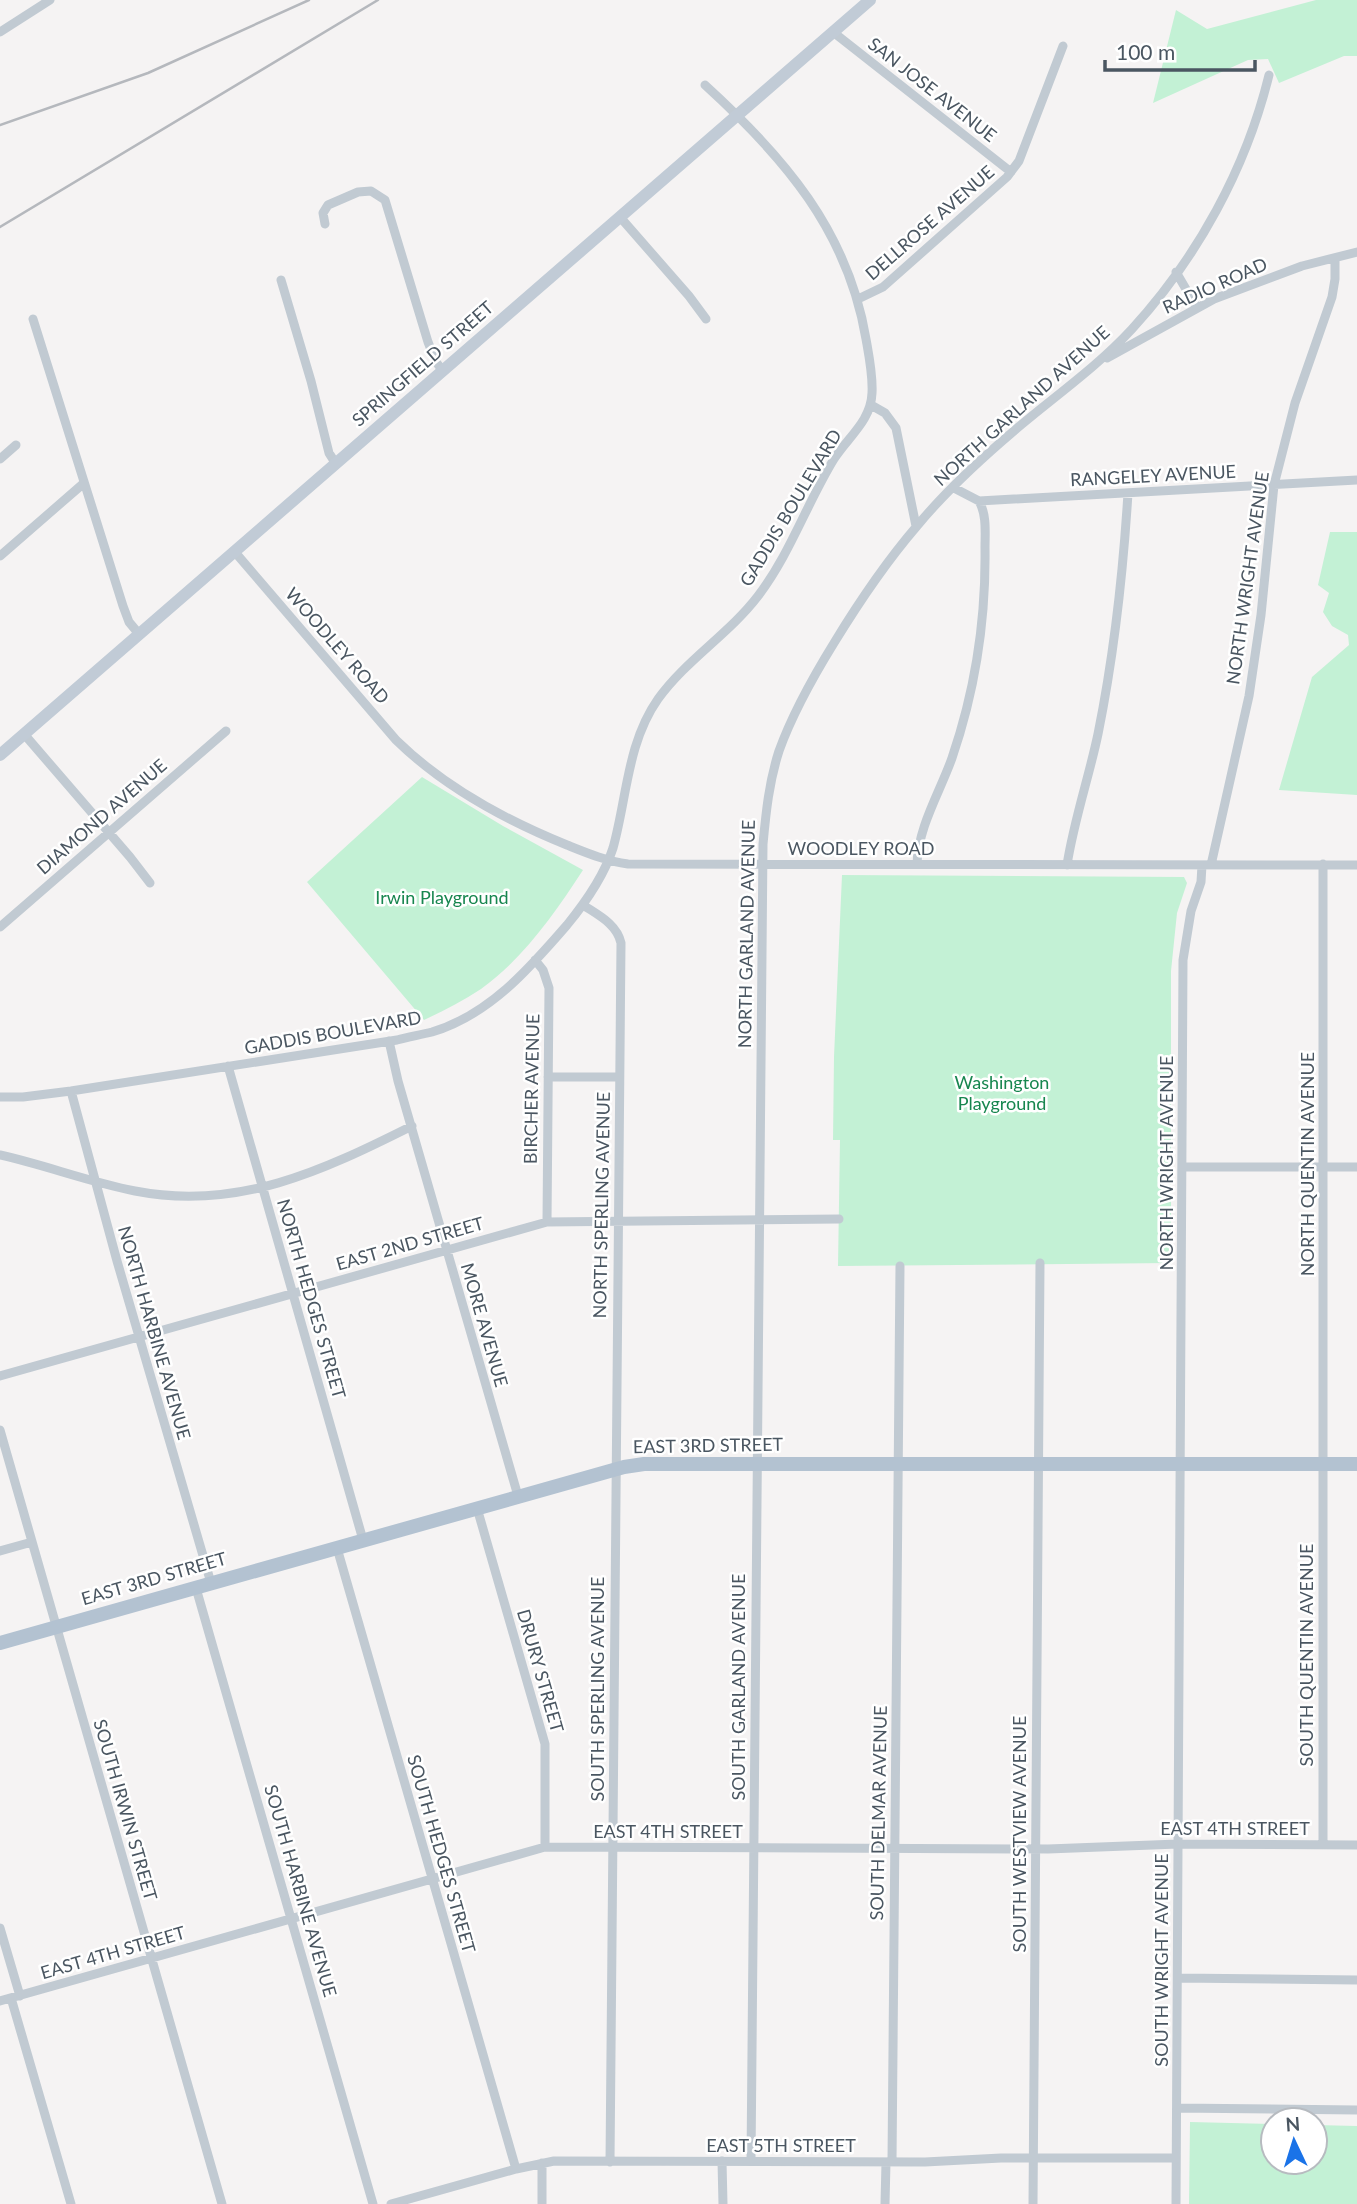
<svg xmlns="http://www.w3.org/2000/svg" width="1357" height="2204" viewBox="0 0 1357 2204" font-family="Lato,sans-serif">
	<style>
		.green { fill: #c3f1d5 }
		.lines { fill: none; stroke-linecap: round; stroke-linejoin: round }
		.street { stroke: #c1cad2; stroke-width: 9 }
		.secondary { stroke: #c1cbd6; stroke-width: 12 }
		.primary { stroke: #b3c2d1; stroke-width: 14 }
		.rail { stroke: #b5b8bd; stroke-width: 2.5 }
		.labels { text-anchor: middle; stroke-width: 5; stroke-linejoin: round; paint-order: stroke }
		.street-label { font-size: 18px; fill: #4a5661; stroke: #fff }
		.park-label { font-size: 18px; fill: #17864f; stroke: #fff }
	</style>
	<rect width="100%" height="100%" fill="#f5f3f3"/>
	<path class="green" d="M1316,0H1357V56H1344L1279,83L1268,59L1248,60L1153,103L1176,10L1207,29Z
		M1330,532H1357V795L1279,790L1312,677L1349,645L1348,635L1332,626L1323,612L1329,593L1318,585Z
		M422,777L503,826L583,870C555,913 523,959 481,989C463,1001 443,1011 424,1020L307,882Z
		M842,875L1184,877L1187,883L1177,913L1171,971V1263L838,1266L840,1140H833L834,1057Z
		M1190,2122L1273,2124V2162H1315V2125L1357,2126V2204H1189Z"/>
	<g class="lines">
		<path class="street" d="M0,32L50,0
			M833,32L1011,172
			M620,217L689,296L706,319
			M325,224L323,213L328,205L358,192L371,191L385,200L428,342L436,362L443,371
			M1176,272L1197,308
			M281,280L311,381L329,453L336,464
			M858,299L883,287L1007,177L1019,161L1063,46
			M33,319L123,606L129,622L139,634
			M1107,358L1214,299L1302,266L1357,252
			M871,405L885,413L896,428L916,526
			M0,459L16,445
			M954,488L979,501L1357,480
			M234,551L396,740C443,786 505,820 567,845C587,853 606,861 628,864L1357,865
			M0,556L84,483
			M24,734L130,857L150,883
			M917,864C918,827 940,792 952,758C975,691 986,619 985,548C985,533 987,515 979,501
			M1067,865C1074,820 1089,777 1098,734C1114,655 1123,574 1128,493
			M1211,865L1249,696L1261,615L1274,485L1295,403L1332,297L1335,279V258
			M583,905C598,915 617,924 621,943L610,2162
			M0,927L226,731
			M535,960L543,970L549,988L547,1222
			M389,1041L398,1081L518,1496
			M228,1066L363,1540
			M548,1077H619
			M71,1091L117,1261L211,1583
			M0,1097H23L71,1091L397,1040C408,1037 420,1035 432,1032C489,1015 529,969 567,925C585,903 604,876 613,848C627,798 627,743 658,699C686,660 729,634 758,596C790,554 807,503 834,459C848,437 871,421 872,393C873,375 869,356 866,339C848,231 784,157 705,85
			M0,1155C45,1165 89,1182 135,1191C238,1211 322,1171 412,1126
			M1182,1167H1357
			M0,1376L547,1222L839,1219
			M0,1430L222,2204
			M477,1508L545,1744V1847
			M337,1548L516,2169
			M0,1551L32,1542
			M196,1588L373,2204
			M1323,1845V864
			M0,1928L20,1996
			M1178,1978L1357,1980
			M11,1998L71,2204
			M0,2001L545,1847L1048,1849L1178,1844L1357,1845
			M1177,2108L1357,2110
			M722,2161L723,2204
			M751,2161L763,844C766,812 769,782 779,751C793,712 813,677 834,643C859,602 886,562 917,526C945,492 982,458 1015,430C1055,396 1097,367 1132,329C1197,258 1246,169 1269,75
			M892,2162L900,1266
			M542,2163V2204
			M391,2204L516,2169L554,2161L925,2162L1001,2158H1176
			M885,2204L886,2162
			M1033,2204L1040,1263
			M1176,2204L1183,960L1191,911L1201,882L1202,865"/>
		<path class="secondary" d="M0,755L870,0"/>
		<path class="primary" d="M0,1643L624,1467L644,1464H1357"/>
		<path class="rail" d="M0,125L148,73L309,0
			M0,227L378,0"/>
	</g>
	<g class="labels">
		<g class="street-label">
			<text transform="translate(932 90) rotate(38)" y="6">SAN JOSE AVENUE</text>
			<text transform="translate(930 223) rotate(-41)" y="6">DELLROSE AVENUE</text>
			<text transform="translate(1215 286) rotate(-24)" y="6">RADIO ROAD</text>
			<text transform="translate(423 364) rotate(-41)" y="6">SPRINGFIELD STREET</text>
			<text transform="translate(1022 406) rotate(-42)" y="6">NORTH GARLAND AVENUE</text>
			<text transform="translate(1153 476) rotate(-3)" y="6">RANGELEY AVENUE</text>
			<text transform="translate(791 508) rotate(-59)" y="6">GADDIS BOULEVARD</text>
			<text transform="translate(1248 578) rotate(-82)" y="6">NORTH WRIGHT AVENUE</text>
			<text transform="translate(337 646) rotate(49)" y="6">WOODLEY ROAD</text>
			<text transform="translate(102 817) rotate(-41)" y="6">DIAMOND AVENUE</text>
			<text x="861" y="855">WOODLEY ROAD</text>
			<text transform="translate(747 934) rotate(-89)" y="6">NORTH GARLAND AVENUE</text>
			<text transform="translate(333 1033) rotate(-10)" y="6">GADDIS BOULEVARD</text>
			<text transform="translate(532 1089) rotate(-89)" y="6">BIRCHER AVENUE</text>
			<text transform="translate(1167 1163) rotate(-90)" y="6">NORTH WRIGHT AVENUE</text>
			<text transform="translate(1308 1164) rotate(-90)" y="6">NORTH QUENTIN AVENUE</text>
			<text transform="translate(602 1205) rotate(-89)" y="6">NORTH SPERLING AVENUE</text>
			<text transform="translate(410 1244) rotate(-16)" y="6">EAST 2ND STREET</text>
			<text transform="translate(311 1299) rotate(74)" y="6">NORTH HEDGES STREET</text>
			<text transform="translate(484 1325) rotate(74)" y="6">MORE AVENUE</text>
			<text transform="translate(154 1333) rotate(74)" y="6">NORTH HARBINE AVENUE</text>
			<text transform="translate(708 1446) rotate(-1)" y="6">EAST 3RD STREET</text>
			<text transform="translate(154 1579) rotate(-16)" y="6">EAST 3RD STREET</text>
			<text transform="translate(1307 1655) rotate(-90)" y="6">SOUTH QUENTIN AVENUE</text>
			<text transform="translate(540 1671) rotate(74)" y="6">DRURY STREET</text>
			<text transform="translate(739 1687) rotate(-90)" y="6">SOUTH GARLAND AVENUE</text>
			<text transform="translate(598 1689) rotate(-90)" y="6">SOUTH SPERLING AVENUE</text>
			<text transform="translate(125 1810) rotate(74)" y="6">SOUTH IRWIN STREET</text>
			<text transform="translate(879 1813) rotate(-89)" y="6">SOUTH DELMAR AVENUE</text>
			<text x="1235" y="1835">EAST 4TH STREET</text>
			<text x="668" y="1838">EAST 4TH STREET</text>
			<text transform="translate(1020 1834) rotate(-90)" y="6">SOUTH WESTVIEW AVENUE</text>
			<text transform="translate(441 1854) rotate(74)" y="6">SOUTH HEDGES STREET</text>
			<text transform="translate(300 1891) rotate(74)" y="6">SOUTH HARBINE AVENUE</text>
			<text transform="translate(113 1953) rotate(-16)" y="6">EAST 4TH STREET</text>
			<text transform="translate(1162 1960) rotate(-90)" y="6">SOUTH WRIGHT AVENUE</text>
			<text x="781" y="2152">EAST 5TH STREET</text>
		</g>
		<g class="park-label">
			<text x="442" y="904">Irwin Playground</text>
			<text x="1002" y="1089">Washington<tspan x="1002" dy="21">Playground</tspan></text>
		</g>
	</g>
	<g transform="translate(1294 2141) rotate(356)"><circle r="33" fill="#ffffff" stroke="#b7bbc0" stroke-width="2"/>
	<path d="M0-5L12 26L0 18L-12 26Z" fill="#1a73e8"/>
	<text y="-10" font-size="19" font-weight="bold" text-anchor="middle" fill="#4a5661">N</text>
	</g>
	<path d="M1105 60v10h150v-10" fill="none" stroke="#4a5661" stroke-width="3.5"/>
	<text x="1116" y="60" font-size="21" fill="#4a5661" stroke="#ffffff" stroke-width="5" paint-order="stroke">100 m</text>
</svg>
